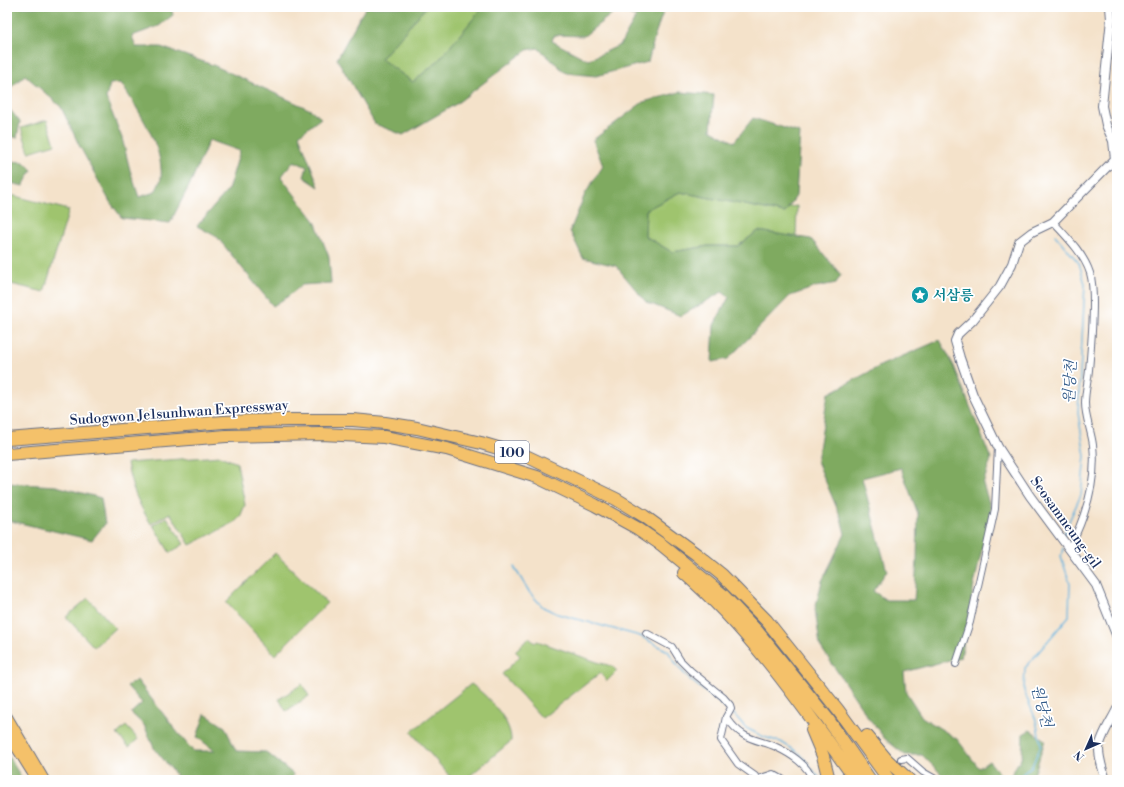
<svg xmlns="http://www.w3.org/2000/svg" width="1124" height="787" viewBox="0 0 1124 787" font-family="'Libre Bodoni','Noto Serif KR',serif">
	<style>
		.green { fill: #9fc46e; stroke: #5d7a66 }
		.forest { fill: #7faa61; stroke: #4d6c60; fill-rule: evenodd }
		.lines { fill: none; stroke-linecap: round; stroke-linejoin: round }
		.stream { stroke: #61b0db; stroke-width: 1.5 }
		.minor-casing { stroke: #676e84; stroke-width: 8 }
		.tertiary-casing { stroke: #676e84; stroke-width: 10 }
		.primary-casing { stroke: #676e84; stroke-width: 12 }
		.motorway-casing { stroke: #676e84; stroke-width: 14 }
		.minor { stroke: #fff; stroke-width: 6 }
		.tertiary { stroke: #fff; stroke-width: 8 }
		.primary { stroke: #f4c16a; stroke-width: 10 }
		.motorway { stroke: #f4c16a; stroke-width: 12 }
		.labels { text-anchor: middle; stroke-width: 3.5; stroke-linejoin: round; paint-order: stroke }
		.shield { fill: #fff; stroke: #5f6d8e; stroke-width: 1 }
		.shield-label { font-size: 13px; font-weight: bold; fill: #1b2f5e }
		.culture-label { font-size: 14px; font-weight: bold; fill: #0d838f; stroke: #fff; text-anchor: start }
		.street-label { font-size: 14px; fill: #1b2f5e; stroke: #fff }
		.water-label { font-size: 15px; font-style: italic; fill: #345c8a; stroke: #fff }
	</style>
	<rect width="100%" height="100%" fill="#fff"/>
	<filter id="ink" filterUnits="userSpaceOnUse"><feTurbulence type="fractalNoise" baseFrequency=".025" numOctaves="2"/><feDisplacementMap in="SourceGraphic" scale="8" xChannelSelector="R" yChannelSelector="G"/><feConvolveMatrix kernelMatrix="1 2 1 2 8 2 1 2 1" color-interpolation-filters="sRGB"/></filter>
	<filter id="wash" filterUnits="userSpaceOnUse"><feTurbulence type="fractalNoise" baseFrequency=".012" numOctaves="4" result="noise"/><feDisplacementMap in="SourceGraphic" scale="16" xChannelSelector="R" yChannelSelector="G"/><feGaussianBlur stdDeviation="0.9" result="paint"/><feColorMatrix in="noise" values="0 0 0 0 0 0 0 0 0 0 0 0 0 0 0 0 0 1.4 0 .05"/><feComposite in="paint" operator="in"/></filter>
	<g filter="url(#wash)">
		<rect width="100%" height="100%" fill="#f4e2ca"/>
		<path class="green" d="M426,7H483L439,60L413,82L381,59Z
			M47,120L55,144L29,152L21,128Z
			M680,192L785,213L789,207L797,206L796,237L758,231L738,246H708L672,252L645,236L646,210Z
			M7,194L69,210L44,292L7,283Z
			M220,456L237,463L245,505L240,517L235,522L190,545L170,513L151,524C138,504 131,486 127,463Z
			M167,517L184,544L170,553L153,525Z
			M275,553L327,603L275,655L226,602Z
			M88,598L115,628L94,647L66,617Z
			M529,638L535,643L537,641L597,662L612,666L617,671L607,681L600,673L542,718L502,674L520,656L515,651Z
			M302,684L309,696L286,711L279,699Z
			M471,684C487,695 512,721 511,741L465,780H453L411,732Z
			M126,726L138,739L129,747L117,734Z"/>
		<path class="forest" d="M7,7H171L173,15L159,26L132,36L136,47H161L213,65L311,110L321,118L299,135L319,187L304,177L307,167L294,161L281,177L315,221L329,257L331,283L302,285L287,297L273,306L217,237L197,226L228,190L240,151L209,140L191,182L170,223L122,218L110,202L79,145L61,107L25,75L7,91ZM121,83C137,109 164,146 161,178C160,183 157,188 155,192L139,197L130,170L122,138L106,98L110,84Z
			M366,7H426L381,59L413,82L439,60L483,7H665L656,32L648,62L596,76L566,73L538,48L527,50L456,104L403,135L375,124L337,59L358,20ZM618,9L636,17L620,45L588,60L552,41L554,35L584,36Z
			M680,92L714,95L711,130L734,142L753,118L800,133L796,196L785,213L680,192L646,210L645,236L672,252L708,246H738L758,231L811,239L841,275L836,283L816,287L790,296L728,359L712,362L714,325L729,297L722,292L681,316L646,302L616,266L583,258L570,231L585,194L603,166L593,140L643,102Z
			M7,106L20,122L17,138L7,135Z
			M7,160L8,161L24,162L32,170L23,186L7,182Z
			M940,340L954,366L991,459L983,484L991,509L974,585L961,657L904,672L906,692L922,717L957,739L979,768L989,761L1005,780H947L922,755H905L885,739L868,717L820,646L815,609L822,581L845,534L841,518L817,461L828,394L882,365ZM901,468L918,514L917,560L914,600H886L873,591L887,571L862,478Z
			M7,483L56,486L101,498L105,524L92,540L7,520Z
			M137,680L178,733L193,751H215L197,737L205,714L225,727L236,751L266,752L293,774L292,780H169L176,775L154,748L144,725L131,713L142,703L127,686Z
			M1030,730L1045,740L1035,772L1027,780H1008L1022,756L1023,734Z
			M7,754L23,780H7Z"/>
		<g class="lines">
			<path class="stream" d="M1055,235L1079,263L1085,284L1078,413L1085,456L1081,495L1065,530L1064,536
				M514,567L530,593L543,607L558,614L640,636L668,651L677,665L688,678L727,709
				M732,712L746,728L764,737L781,742L799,753L821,780
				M1015,780L1032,766L1041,745L1036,720L1024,691L1025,668L1069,616L1070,583L1061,557L1063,548"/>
		</g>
	</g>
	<g filter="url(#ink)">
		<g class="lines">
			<defs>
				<path id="minor" d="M1053,222C1067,237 1084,254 1090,273C1093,283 1093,294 1093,303C1093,326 1091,347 1089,370C1088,381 1085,392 1085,403C1085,417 1091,430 1093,445C1097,481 1085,518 1069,549
					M646,633L672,647L680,660L691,671L723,697L730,705L731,708L726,717L721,740L738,764L755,776L756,780
					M956,664L970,622L995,509L998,447
					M726,717C731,724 736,730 744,735C754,741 766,742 776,747C789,753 809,765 812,780
					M901,759L907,758L923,772L937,780
					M755,780L773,774L782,779"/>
				<path id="tertiary" d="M1110,7L1111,19L1102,106L1106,125L1113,141L1115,159L1053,222L1032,232L1019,242L1012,264L1000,286L973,320L958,334L955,341L960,358L973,395L998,447L1030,496L1096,585L1117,637
					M1106,780C1103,771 1099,759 1099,749C1100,737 1112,720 1117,709"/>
				<path id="primary" d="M7,717L44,780
					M7,732L34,775"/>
				<path id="motorway" d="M7,439L224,422L288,420H353L385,423L417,428L481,443L528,457L587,485L616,499L644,516L696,554L722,575L767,621L838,710L889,780
					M7,454L226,436L321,434L384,437L447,449L537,477L595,505L637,528L662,545L723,595L757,631L827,718L870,780
					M684,573C752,632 804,708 856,780
					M812,730L823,756L829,780
					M867,736L887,760L909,780"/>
			</defs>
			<use href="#minor" class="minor-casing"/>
			<use href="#tertiary" class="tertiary-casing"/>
			<use href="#primary" class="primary-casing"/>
			<use href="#motorway" class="motorway-casing"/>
			<use href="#minor" class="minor"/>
			<use href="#tertiary" class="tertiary"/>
			<use href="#primary" class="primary"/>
			<use href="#motorway" class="motorway"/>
		</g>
	</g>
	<defs>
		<symbol id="sight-disc" viewBox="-11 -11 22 22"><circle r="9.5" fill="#0f9aa8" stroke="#fff"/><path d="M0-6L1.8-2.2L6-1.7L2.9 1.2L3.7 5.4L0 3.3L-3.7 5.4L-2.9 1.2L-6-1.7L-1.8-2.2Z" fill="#fff"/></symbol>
	</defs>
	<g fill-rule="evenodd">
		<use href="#sight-disc" x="910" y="285" width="20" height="20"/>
	</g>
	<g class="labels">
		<rect class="shield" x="495" y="441" width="34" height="22" rx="3"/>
		<g class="shield-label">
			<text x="512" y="457">100</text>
		</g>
		<g class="culture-label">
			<text x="933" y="300">서삼릉</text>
		</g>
		<g class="street-label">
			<text transform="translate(179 412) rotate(-4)" y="5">Sudogwon Je1sunhwan Expressway</text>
			<text transform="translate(1066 522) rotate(54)" y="5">Seosamneung-gil</text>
		</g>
		<g class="water-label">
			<text transform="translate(1070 382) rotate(-87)" y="5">원당천</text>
			<text transform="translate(1042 706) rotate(75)" y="5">원당천</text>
		</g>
	</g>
	<rect width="1124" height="787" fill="none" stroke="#fff" stroke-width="24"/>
	<g transform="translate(1086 749) rotate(225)" stroke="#ffffff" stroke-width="3" paint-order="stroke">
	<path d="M0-3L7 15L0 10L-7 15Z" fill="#1b2f5e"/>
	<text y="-6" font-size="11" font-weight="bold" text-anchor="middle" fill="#1b2f5e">N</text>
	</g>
</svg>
